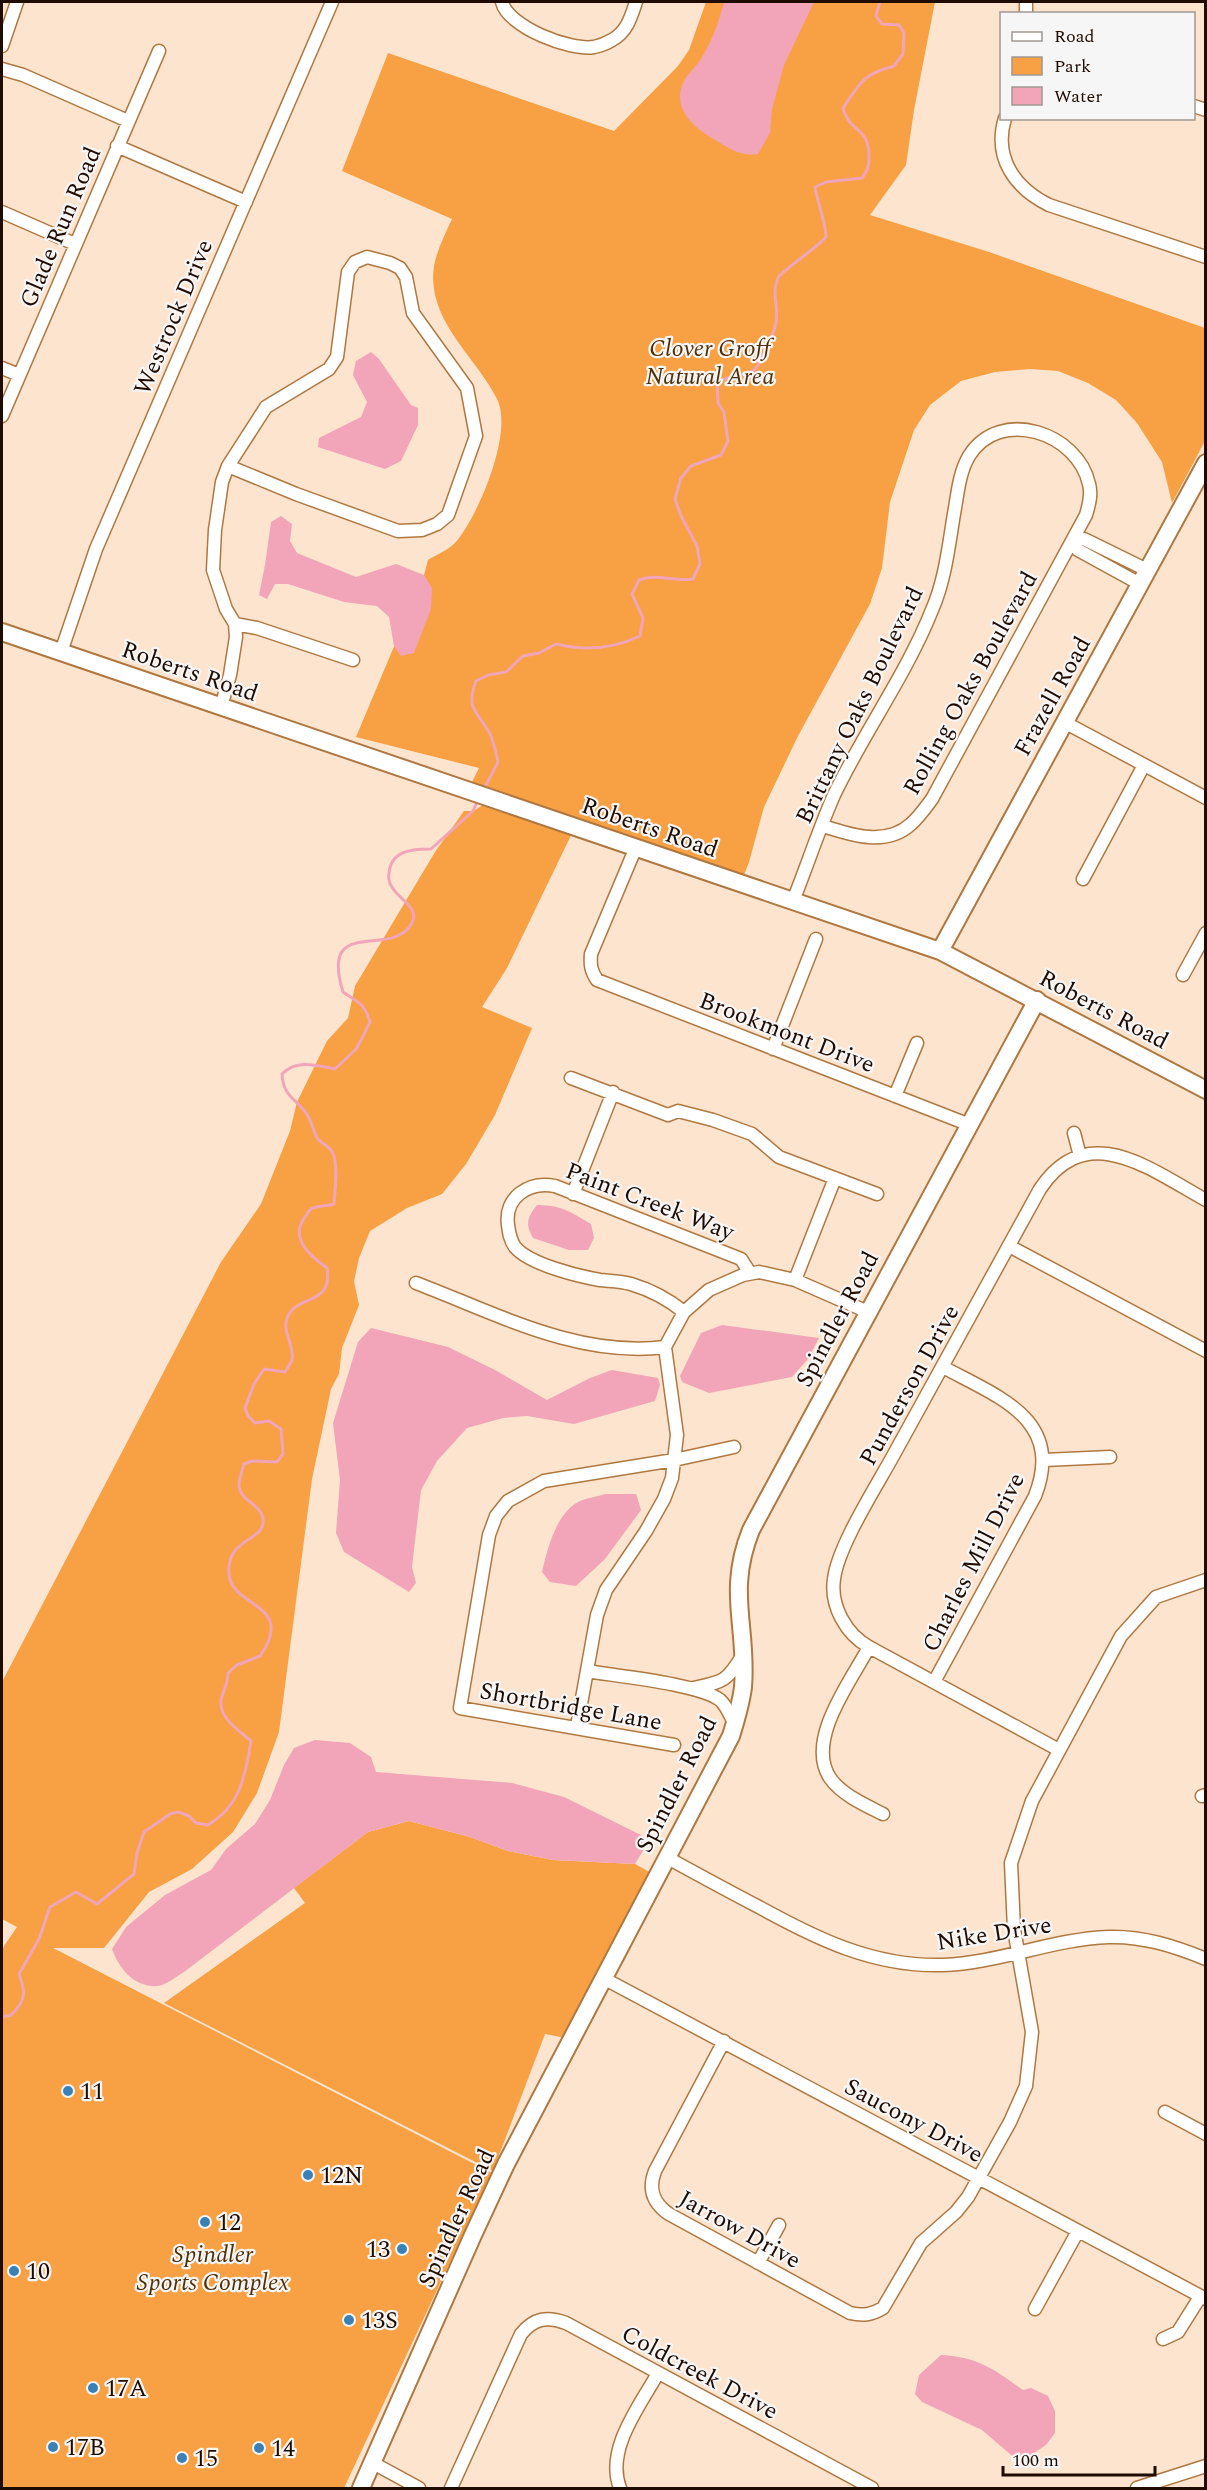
<svg xmlns="http://www.w3.org/2000/svg" width="1207" height="2490" viewBox="0 0 1207 2490" font-family="Spectral,serif">
	<style>
		.green { fill: #f7a044 }
		.water { fill: #f2a5b8 }
		.lines { fill: none; stroke-linecap: round; stroke-linejoin: round }
		.stream { stroke: #f2a5b8; stroke-width: 3 }
		.street-casing { stroke: #af7841; stroke-width: 15 }
		.secondary-casing { stroke: #af7841; stroke-width: 20 }
		.street { stroke: #fff; stroke-width: 12 }
		.secondary { stroke: #fff; stroke-width: 16 }
		.poi-dot { fill: #3a81b6; stroke: #f6f6f6; stroke-width: 2 }
		.labels { text-anchor: middle; stroke-width: 4.5; stroke-linejoin: round; paint-order: stroke }
		.street-label { font-size: 24px; fill: #200b00; stroke: #f6f6f6 }
		.park-label { font-size: 24px; font-style: italic; fill: #532f05; stroke: #f6f6f6 }
		.poi-label { font-size: 24px; fill: #200b00; stroke: #f6f6f6; text-anchor: start }
	</style>
	<rect width="100%" height="100%" fill="#fce4ce"/>
	<path class="green" d="M706,2H935L914,110L906,165L870,215L989,252L1205,328V441L1172,503L1162,462L1137,423L1116,400L1088,383L1058,371L1030,369L995,372L961,381L930,405L914,430L890,502L882,568L870,604L798,736L764,807L749,862L741,883L575,827L507,968L482,1007L532,1028L495,1115L466,1164L442,1194L407,1208L370,1231L359,1258L354,1281L359,1305L342,1348L339,1374L331,1389L312,1479L279,1732L257,1793L233,1832L192,1869L149,1892L104,1948H53L492,2173L344,2488H2V1949L17,1927L2,1919V1682L221,1262L261,1204L290,1131L297,1102L327,1041L348,1018L355,986L435,852L464,811H473L493,799L468,790L479,768L356,737L424,575L428,560C436,555 448,550 455,543C478,517 514,432 497,399C475,355 426,320 434,266C437,250 445,234 452,219L342,171L388,53L614,131L678,66L689,50Z
		M409,1821L470,1837L508,1851L553,1860L635,1864L657,1876L571,2039L545,2034L493,2171L164,2003L305,1903L294,1888L368,1832Z"/>
	<path class="water" d="M724,2H814L784,65L772,109L770,133L758,154C739,157 728,147 712,138C691,126 670,105 685,79C690,71 698,65 702,57C713,39 719,21 724,2Z
		M371,352L379,359L411,405L418,408V425L401,461L385,469L318,447L319,438L361,417L367,402L353,375L356,361Z
		M281,516L292,524L290,541L297,553L356,577L396,564L424,575L432,588L431,609L414,653L401,656L394,646L389,617L377,606L344,602L288,584H275L267,599L259,595L265,565L271,522Z
		M537,1205C559,1204 573,1213 591,1224L594,1238L588,1250H569L533,1238C525,1224 527,1218 537,1205Z
		M722,1325L819,1338L808,1359L792,1377L709,1393L682,1382L680,1376L701,1333Z
		M371,1328L448,1347L495,1370L547,1400L590,1378L612,1370L658,1378L660,1385L655,1401L574,1424L527,1416L503,1418L467,1428L437,1461L421,1490L412,1567L416,1583L409,1592L344,1552L336,1533L340,1480L333,1423L358,1342Z
		M605,1494H636L641,1510L605,1559L576,1586L550,1582L542,1572C547,1550 556,1514 578,1502C585,1498 597,1497 605,1494Z
		M315,1740L350,1743L371,1757L376,1772L512,1783L564,1797L641,1835L644,1849L635,1864L553,1860L508,1851L470,1837L409,1821L368,1832L184,1972C177,1976 166,1985 158,1986C135,1988 119,1969 112,1949L126,1927L165,1895L211,1870L226,1849L255,1824L270,1800L284,1765L294,1748Z
		M941,2355C980,2358 992,2368 1023,2390L1031,2388L1048,2396L1055,2411V2433L1046,2445L1028,2457L1017,2460L982,2430L922,2402L915,2394L919,2375Z"/>
	<g class="lines">
		<path class="stream" d="M484,789L498,762C496,753 494,742 490,734C478,712 465,709 476,681L488,675L506,672L523,656L539,653L556,644C585,651 613,649 640,636L643,618L632,594L639,580C657,573 674,582 693,579L700,564L697,546L681,516L675,499L681,478L691,466L721,455L728,441L724,412L718,403L717,382C728,376 747,377 755,369C760,364 775,330 776,323C779,307 771,294 778,278C781,271 817,248 826,237C825,219 818,205 815,187L826,182L862,178C868,170 869,166 869,156C869,126 849,133 843,108C860,83 863,74 894,66L903,54L904,33L899,25L882,24L876,16L880,2
			M2,2017L11,2015C26,2001 26,1992 19,1974L39,1939L50,1907L76,1892L97,1904L134,1874L137,1853L144,1832L170,1814L178,1812L189,1816L196,1823L208,1825C241,1805 245,1776 251,1741C240,1731 219,1719 221,1700C223,1690 228,1685 228,1673L237,1665L260,1656C297,1603 231,1608 229,1574C226,1540 260,1541 263,1524C266,1505 240,1502 239,1486C239,1479 242,1471 244,1464L252,1461L277,1462L283,1454L281,1429L269,1421L255,1423L248,1416L245,1408L254,1384L264,1369L285,1372C287,1369 290,1364 292,1360C295,1346 282,1333 287,1318C297,1293 333,1307 327,1268C310,1256 289,1238 305,1217C307,1215 308,1211 311,1209C316,1206 328,1206 334,1204C335,1188 338,1171 334,1156C331,1146 324,1146 318,1139C313,1132 312,1121 306,1113C296,1099 283,1096 282,1074C296,1059 316,1065 335,1069L357,1048L370,1022C364,1002 358,1003 343,992C319,914 392,960 412,923C420,909 400,899 394,890C390,885 388,878 389,873C391,850 413,849 431,849L473,811L478,800"/>
		<defs>
			<path id="street" d="M502,2C508,27 570,51 594,47C599,46 607,43 612,40C627,32 631,17 636,2
				M1026,2V14
				M2,46L17,2
				M2,69L23,75L128,121
				M1194,106L1206,110
				M1005,118C993,158 1015,188 1049,205L1206,257
				M117,146L246,202
				M2,212L75,244
				M2,368L19,375
				M2,416L159,51
				M1073,542L1084,539L1147,570
				M1073,542L1078,550L1140,584
				M235,624L257,628L353,660
				M61,652L96,549L332,2
				M221,707L230,675L236,637L235,624L226,609L213,570L215,530L222,482L228,466L266,407L329,369L337,357L348,272L355,262L367,257L390,263L400,268L406,277L413,313L467,388L476,436L448,515L437,524L422,530L398,531L296,494L228,466
				M1064,722L1206,798
				M636,847L591,954C590,965 591,971 597,980L970,1125
				M1083,879L1144,765
				M793,901C807,866 819,829 834,795C864,732 906,675 932,610C946,578 949,542 955,508C958,490 960,471 969,456C1000,406 1078,433 1089,484C1092,494 1089,505 1086,515L932,799C926,807 919,817 911,824C886,847 851,835 823,826
				M1183,975L1206,933
				M773,1049L816,939
				M571,1078L668,1115L678,1111L713,1120L752,1134L779,1157L877,1194
				M895,1096L917,1043
				M1074,1133L1080,1156
				M573,1194L613,1092
				M1009,1246L1206,1351
				M795,1280L835,1178
				M416,1283C495,1313 578,1358 665,1347
				M684,1312C668,1299 651,1290 631,1284C621,1281 610,1281 600,1280C577,1276 529,1264 515,1247C510,1240 509,1233 508,1225C504,1197 529,1181 555,1186L741,1259L750,1273
				M1044,1460L1110,1457
				M869,1647C851,1681 805,1740 830,1778C842,1795 865,1805 883,1814
				M587,1671C616,1676 700,1684 720,1700C727,1706 730,1716 735,1724
				M934,1682L1035,1496C1065,1419 998,1397 943,1367
				M693,1688C722,1682 727,1682 742,1656
				M577,1726L597,1615L606,1590L646,1531L664,1499L672,1478L677,1435L665,1347L684,1312L709,1290L743,1275L759,1272L795,1280L868,1312
				M674,1745L460,1708L489,1535L496,1516L508,1501L544,1481L674,1460L734,1447
				M1059,1750L869,1647C846,1634 830,1606 834,1579C838,1546 876,1487 893,1456C942,1367 991,1278 1040,1189C1087,1118 1151,1170 1206,1200
				M1202,1796L1206,1795
				M666,1857C697,1874 728,1891 759,1907C817,1939 874,1967 943,1965C999,1963 1052,1939 1109,1937C1143,1936 1174,1946 1206,1959
				M603,1978L1206,2299
				M724,2041L655,2171C648,2189 653,2203 669,2214L850,2313C863,2316 871,2315 883,2308L921,2243L956,2212L968,2197L1010,2122L1026,2086L1032,2032L1014,1929L1011,1863L1032,1801L1121,1636L1156,1597L1206,1580
				M1165,2112L1206,2134
				M758,2263L779,2225
				M1035,2309L1078,2231
				M1163,2339L1178,2332L1200,2297
				M373,2463L419,2488
				M451,2488L521,2334C534,2318 547,2316 566,2323L872,2488
				M620,2488C605,2449 640,2406 658,2373
				M1137,2488L1206,2466"/>
			<path id="secondary" d="M2,632L940,951L1206,1090
				M940,951L1206,463
				M361,2488L473,2235L506,2164L731,1736C736,1720 741,1703 743,1687C748,1627 726,1592 751,1530L1037,1000"/>
		</defs>
		<use href="#street" class="street-casing"/>
		<use href="#secondary" class="secondary-casing"/>
		<use href="#street" class="street"/>
		<use href="#secondary" class="secondary"/>
	</g>
	<g class="poi-dot">
		<circle cx="68" cy="2091" r="6"/>
		<circle cx="308" cy="2175" r="6"/>
		<circle cx="205" cy="2222" r="6"/>
		<circle cx="402" cy="2249" r="6"/>
		<circle cx="14" cy="2271" r="6"/>
		<circle cx="349" cy="2320" r="6"/>
		<circle cx="93" cy="2388" r="6"/>
		<circle cx="53" cy="2447" r="6"/>
		<circle cx="259" cy="2448" r="6"/>
		<circle cx="182" cy="2458" r="6"/>
	</g>
	<g class="labels">
		<g class="street-label">
			<text transform="translate(60 227) rotate(-67)" y="8">Glade Run Road</text>
			<text transform="translate(173 317) rotate(-67)" y="8">Westrock Drive</text>
			<text transform="translate(190 671) rotate(19)" y="8">Roberts Road</text>
			<text transform="translate(970 683) rotate(-61)" y="8">Rolling Oaks Boulevard</text>
			<text transform="translate(1052 696) rotate(-61)" y="8">Frazell Road</text>
			<text transform="translate(859 705) rotate(-64)" y="8">Brittany Oaks Boulevard</text>
			<text transform="translate(650 827) rotate(19)" y="8">Roberts Road</text>
			<text transform="translate(1104 1009) rotate(28)" y="8">Roberts Road</text>
			<text transform="translate(787 1032) rotate(21)" y="8">Brookmont Drive</text>
			<text transform="translate(650 1201) rotate(21)" y="8">Paint Creek Way</text>
			<text transform="translate(837 1319) rotate(-62)" y="8">Spindler Road</text>
			<text transform="translate(909 1385) rotate(-61)" y="8">Punderson Drive</text>
			<text transform="translate(973 1562) rotate(-63)" y="8">Charles Mill Drive</text>
			<text transform="translate(571 1706) rotate(10)" y="8">Shortbridge Lane</text>
			<text transform="translate(676 1784) rotate(-63)" y="8">Spindler Road</text>
			<text transform="translate(994 1933) rotate(-9)" y="8">Nike Drive</text>
			<text transform="translate(914 2120) rotate(28)" y="8">Saucony Drive</text>
			<text transform="translate(456 2218) rotate(-65)" y="8">Spindler Road</text>
			<text transform="translate(740 2229) rotate(29)" y="8">Jarrow Drive</text>
			<text transform="translate(700 2372) rotate(28)" y="8">Coldcreek Drive</text>
		</g>
		<g class="park-label">
			<text x="710" y="356">Clover Groff<tspan x="710" dy="28">Natural Area</tspan></text>
			<text x="213" y="2262">Spindler<tspan x="213" dy="28">Sports Complex</tspan></text>
		</g>
		<g class="poi-label">
			<text x="80" y="2099">11</text>
			<text x="320" y="2183">12N</text>
			<text x="217" y="2230">12</text>
			<text x="390" y="2257" text-anchor="end">13</text>
			<text x="26" y="2279">10</text>
			<text x="361" y="2328">13S</text>
			<text x="105" y="2396">17A</text>
			<text x="65" y="2455">17B</text>
			<text x="271" y="2456">14</text>
			<text x="194" y="2466">15</text>
		</g>
	</g>
	<rect width="1207" height="2490" fill="none" stroke="#200b00" stroke-width="6"/>
	<rect x="1000" y="12" width="195" height="108" fill="#f6f6f6" stroke="#a09894" stroke-width="1.5"/>
	<rect x="1012" y="32" width="30" height="9" fill="#ffffff" stroke="#a09894" stroke-width="1.5"/>
	<text x="1054" y="42" font-size="18" fill="#200b00">Road</text>
	<rect x="1012" y="57" width="30" height="18" fill="#f7a044" stroke="#a09894" stroke-width="1.5"/>
	<text x="1054" y="72" font-size="18" fill="#200b00">Park</text>
	<rect x="1012" y="87" width="30" height="18" fill="#f2a5b8" stroke="#a09894" stroke-width="1.5"/>
	<text x="1054" y="102" font-size="18" fill="#200b00">Water</text>
	<path d="M1003 2466v9h152v-9" fill="none" stroke="#200b00" stroke-width="3"/>
	<text x="1012" y="2466" font-size="18" fill="#200b00" stroke="#f6f6f6" stroke-width="4.5" paint-order="stroke">100 m</text>
</svg>
